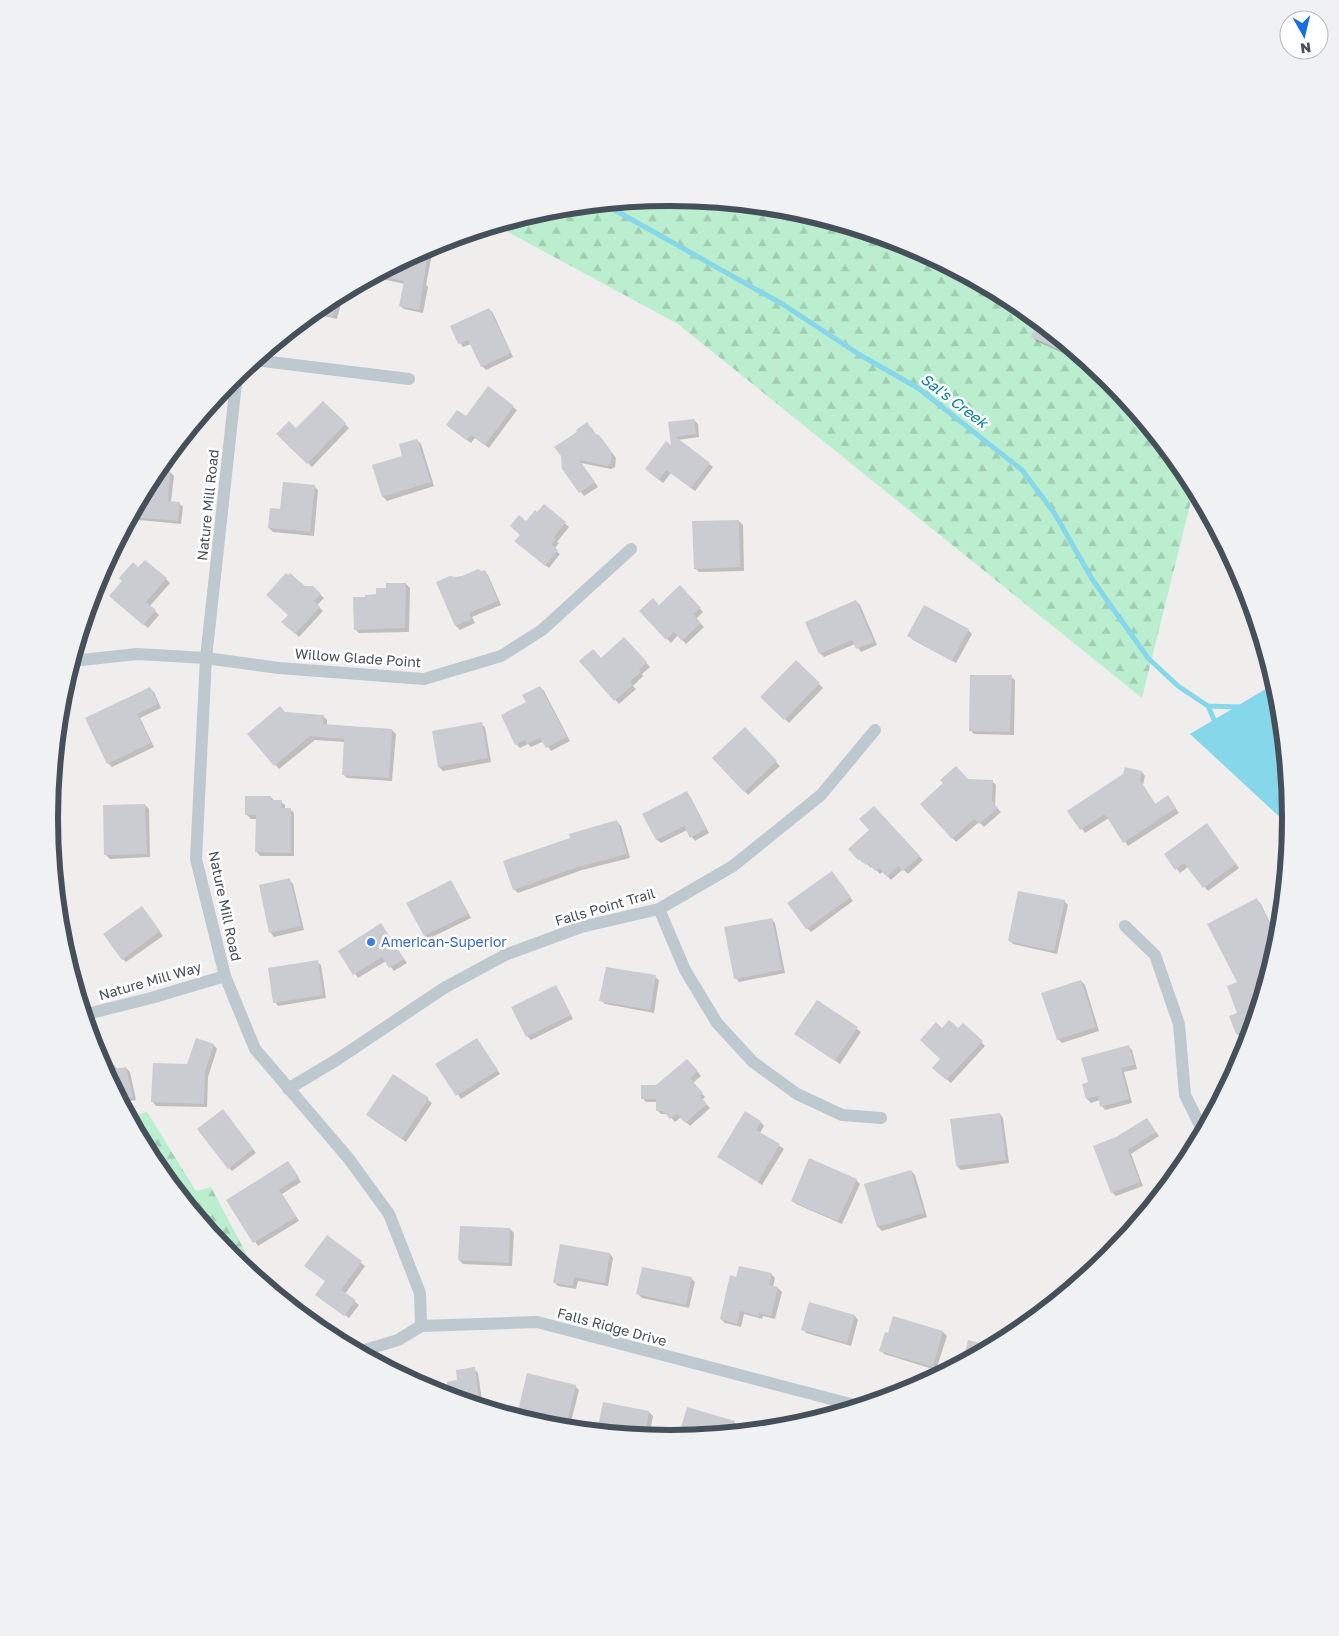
<svg xmlns="http://www.w3.org/2000/svg" width="1339" height="1636" viewBox="0 0 1339 1636" font-family="'Golos Text',sans-serif">
	<style>
		.forest { fill: url(#forest-firs) }
		.water { fill: #87d7eb }
		.shadow { fill: #0003 }
		.lines { fill: none; stroke-linecap: round; stroke-linejoin: round }
		.stream { stroke: #87d7eb; stroke-width: 5 }
		.building { fill: #caccd2 }
		.minor { stroke: #bdc8cf; stroke-width: 12 }
		.shop-dot { fill: #3f7fe0; stroke: #fff; stroke-width: 2 }
		.labels { text-anchor: middle; stroke-width: 5; stroke-linejoin: round; paint-order: stroke }
		.street-label { font-size: 14px; fill: #45505a; stroke: #fff }
		.shop-label { font-size: 14px; fill: #366cbe; stroke: #fff; text-anchor: start }
		.water-label { font-size: 15px; font-style: italic; fill: #0d819f; stroke: #fff }
		.rim { fill: none; stroke: #45505a; stroke-width: 6 }
	</style>
	<defs>
		<pattern id="forest-firs" width="22" height="20" patternUnits="userSpaceOnUse" patternTransform="scale(1.25)"><rect width="22" height="20" fill="#baeece"/><path d="M5 1l3.5 6h-7zM16 11l3.5 6h-7z" fill="#a1ceb3"/></pattern>
	</defs>
	<rect width="100%" height="100%" fill="#f0eded"/>
	<path class="forest" d="M670,197L791,209L907,245L1015,302L1109,379L1186,473L1194,489L1142,698L678,324L495,225L549,209Z
		M147,1112L196,1191L211,1187L248,1257L238,1263L230,1257L153,1163L129,1117Z"/>
	<path class="water" d="M1274,684L1278,697L1290,818L1289,827L1284,821L1190,734Z"/>
	<path class="shadow" d="M434,244L426,285L428,287L423,313L404,309L400,306L405,284L377,278L374,275Z
		M344,291L337,319L311,313L325,302Z
		M489,309L493,313L513,357L486,370L482,366L471,344L463,347L460,343L452,327Z
		M1039,322L1084,359L1083,362L1036,341L1033,337Z
		M488,388L517,410L489,448L475,438L471,443L447,425L466,418Z
		M323,403L349,428L312,467L278,434L296,430Z
		M694,420L698,424L699,437L678,440L713,467L695,491L671,473L663,483L650,473L673,447L670,423Z
		M591,427L597,436L598,435L602,439L616,458L615,467L611,469L581,463L598,487L584,496L563,468Z
		M188,431L187,442L179,441Z
		M417,440L421,444L434,486L387,501L383,497L374,465L404,456Z
		M156,470L170,472L174,476L171,502L179,503L183,507L181,524L139,520L135,516L136,511H133Z
		M314,486L318,490L314,536L273,532L269,528L281,510Z
		M544,506L569,527L557,542L559,543L554,549L560,554L549,568L520,545L526,522L537,513Z
		M739,521L743,525L744,571L699,572L695,568Z
		M138,569L166,579L170,583L150,606L159,615L148,628L114,600Z
		M484,571L488,575L501,605L472,617L475,623L460,630L456,626L438,582Z
		M406,584L410,588L409,632L359,633L355,629L377,596L387,589Z
		M312,587L324,598L317,605L323,611L299,637L283,622Z
		M680,587L703,612L696,619L704,627L686,644L678,635L671,643L641,611L659,606Z
		M856,601L860,605L877,645L861,652L855,644L824,657L820,653Z
		M925,607L968,630L972,634L956,663L913,640L909,636Z
		M628,642L650,667L642,674L643,676L633,686L636,689L619,704L581,662L601,659Z
		M796,662L823,688L789,723L762,697Z
		M1011,677L1015,680L1014,735L974,734L970,730Z
		M540,687L544,691L570,741L551,751L544,741L531,747L528,744L520,748L516,744L502,716L528,703Z
		M150,689L154,692L161,708L140,718L154,747L112,767L108,763Z
		M285,713L323,716L327,720V725L392,730L396,734L392,781L347,778L343,774L345,742L315,740L279,769L249,734Z
		M481,724L485,727L491,762L443,771L439,767L433,732Z
		M745,729L780,766L748,795L714,758Z
		M1142,772L1145,776L1143,785L1156,805L1168,797L1179,813L1128,846L1109,818L1085,833L1069,811Z
		M968,780L992,781L996,785L995,806L1001,812L984,827L979,822L956,842L922,804L945,783Z
		M686,793L690,796L709,833L695,841L687,830L661,843L657,840L644,814Z
		M271,797L275,802H281L285,805V809H290L294,813V856H260L257,852V819H251L247,815Z
		M145,805L149,809L150,857L110,859L106,855Z
		M874,807L923,860L908,874L903,869L891,880L883,872L880,874L872,866L871,868L864,861L863,863L850,849L871,830Z
		M617,822L621,826L630,858L582,870L518,893L514,889Z
		M1210,829L1239,868L1208,891L1188,867L1180,873L1166,855Z
		M835,876L853,901L811,932L807,928Z
		M289,880L293,884L304,930L274,937L271,933L260,886Z
		M451,882L454,886L471,918L428,939L425,936Z
		M1257,900L1261,904L1278,939L1276,947L1265,953L1270,966L1249,1034L1241,1038L1237,1034L1231,1017L1239,1013V983Z
		M1064,901L1068,905L1057,954L1013,944L1009,940Z
		M145,911L163,936L126,962L123,959Z
		M772,919L775,923L785,973L739,982L736,978Z
		M381,925L407,963L394,971L386,961L358,978L340,951Z
		M317,962L321,965L326,998L278,1006L275,1002Z
		M655,977L659,980L654,1013L605,1004L601,1000Z
		M1081,981L1085,985L1099,1031L1062,1043L1058,1039Z
		M556,987L559,991L573,1019L531,1040L527,1036Z
		M818,1001L861,1032L840,1064L800,1037Z
		M963,1025L985,1046L951,1083L934,1068L942,1059V1029L958,1030Z
		M477,1039L500,1074L461,1099L437,1064Z
		M214,1045L217,1049L208,1077L207,1107L156,1106L153,1102L188,1066Z
		M1128,1046L1132,1050L1137,1069L1124,1072L1132,1103L1105,1110L1102,1106L1100,1100L1091,1103L1087,1099L1084,1085L1089,1083Z
		M691,1064L701,1076L693,1083L705,1097L702,1100L710,1108L690,1126L681,1117L675,1122L668,1114H661L657,1110V1102H646L642,1098Z
		M114,1065L118,1070L126,1068L130,1072L136,1100L125,1102L126,1107L124,1108L103,1068Z
		M394,1076L432,1103L406,1142L371,1118Z
		M1000,1114L1003,1118L1009,1163L961,1170L957,1166Z
		M227,1115L256,1153L232,1171L229,1168Z
		M1146,1119L1159,1136L1131,1154L1143,1186L1116,1196L1112,1192L1116,1138Z
		M761,1122L764,1126L760,1133L784,1149L762,1185L719,1157Z
		M288,1162L301,1182L282,1194L299,1221L258,1246L228,1200Z
		M911,1171L915,1175L927,1217L882,1231L878,1227L865,1185Z
		M856,1180L860,1184L842,1224L796,1204L792,1200Z
		M510,1229L514,1233L512,1266L463,1264L459,1260Z
		M327,1237L365,1266L345,1294L359,1305L349,1318L321,1298L326,1282Z
		M610,1254L613,1258L608,1286L578,1281L576,1289L558,1286L554,1282Z
		M771,1274L775,1278L773,1287L778,1288L782,1292L775,1319L763,1316L762,1319L744,1314L741,1327L725,1323L721,1319L737,1278Z
		M691,1278L695,1282L689,1308L642,1298L638,1294Z
		M855,1316L858,1320L851,1346L806,1333L803,1329Z
		M894,1318L943,1332L947,1336L936,1370L884,1354L881,1350L889,1335Z
		M474,1369L478,1373L483,1407L430,1390L429,1388L449,1386L459,1381Z
		M575,1386L579,1390L570,1426L523,1415L519,1411Z
		M649,1412L653,1416L649,1437L598,1432Z
		M734,1422L738,1426L736,1432L679,1438Z"/>
	<g class="lines">
		<path class="stream" d="M604,204L784,305L860,355L918,388L1022,470L1055,514L1092,579L1148,658L1178,686L1208,706
			M1208,706L1216,724
			M1208,706L1240,707"/>
	</g>
	<path class="building" d="M429,246L419,310L399,306L404,281L374,275Z
		M339,294L333,316L313,311L325,302Z
		M489,308L511,353L481,367L468,340L458,344L450,326Z
		M1038,322L1077,353L1075,357L1031,337Z
		M488,386L514,406L485,445L471,435L466,440L446,425L457,410L466,416Z
		M323,401L346,423L307,464L276,434L289,421L296,428Z
		M694,419L696,434L676,437L710,463L691,488L666,470L659,480L645,469L666,441L671,445L668,422Z
		M587,422L596,435L598,434L612,453L611,463L607,466L579,460L595,482L579,493L562,469L561,456L554,447L577,432L576,430Z
		M417,439L431,482L382,497L372,465L402,456L399,444Z
		M157,469L170,471L168,501L180,502L178,521L134,517L135,508Z
		M283,482L315,485L310,532L268,528L270,508L280,509Z
		M544,504L566,522L554,537L556,539L551,544L558,550L545,566L514,541L520,535L510,526L519,515L526,521L535,510L537,512Z
		M739,520L740,567L694,569L692,521Z
		M145,560L167,578L146,602L156,610L143,625L109,596L122,581L119,578L133,562L138,567Z
		M478,569L481,571L485,570L498,601L469,613L472,619L455,626L436,582L450,576L455,577L462,576Z
		M286,573L288,575L290,573L305,586H313L321,594L314,601L320,607L295,634L281,622L288,615L266,595Z
		M386,583H406L405,628L354,630L353,597H365V595L376,594V588H386Z
		M680,585L701,608L693,614L701,623L682,641L674,632L666,640L639,611L653,598L659,605Z
		M856,600L874,642L856,649L852,640L819,654L805,622Z
		M924,605L969,629L952,661L907,636Z
		M624,637L647,662L639,670L641,672L630,681L633,685L614,701L579,661L593,649L601,658Z
		M796,660L820,683L784,720L760,697Z
		M970,675H1012L1010,732L969,731Z
		M540,686L567,737L546,748L540,738L527,744L525,740L515,745L501,715L526,702L522,695Z
		M150,687L158,704L137,714L151,743L107,764L85,718Z
		M280,706L285,712L324,715L323,724L392,729L389,778L342,775L344,739L310,736L274,766L247,734Z
		M482,722L488,758L438,767L432,731Z
		M745,727L777,761L744,792L712,758Z
		M956,766L968,779L993,780L992,801L998,808L979,824L974,819L952,839L920,804L943,783L940,780Z
		M1125,767L1142,771L1140,780L1155,804L1168,795L1176,808L1123,843L1105,814L1080,830L1067,811L1123,774Z
		M687,791L706,829L690,838L684,826L656,840L642,814Z
		M245,796H271V800H282L281,808H291V853L255,852L256,815H245Z
		M145,804L147,854L104,855L103,805Z
		M874,806L920,856L903,871L898,866L887,877L879,868L875,871L868,863L866,865L860,859L858,860L848,849L869,830L859,819Z
		M617,820L627,854L578,867L513,890L503,861L570,838L569,834Z
		M1207,823L1236,864L1203,888L1184,863L1175,870L1164,854Z
		M832,871L851,897L806,929L787,903Z
		M290,878L301,926L269,933L259,885Z
		M451,880L468,914L424,936L406,903Z
		M1018,891L1065,900L1054,951L1008,941Z
		M1257,898L1278,939L1251,1029L1236,1034L1229,1016L1237,1013L1227,986L1237,982L1207,924Z
		M142,906L160,931L122,960L103,934Z
		M772,918L782,970L734,979L724,927Z
		M381,923L404,959L389,968L382,957L353,975L338,951Z
		M318,960L323,995L273,1003L268,968Z
		M606,967L656,975L650,1010L599,1001Z
		M1081,980L1096,1027L1057,1040L1041,993Z
		M556,985L571,1015L526,1037L511,1007Z
		M817,1000L858,1027L835,1061L794,1034Z
		M949,1020L958,1028L963,1023L983,1041L946,1080L932,1068L940,1059L920,1040L936,1022L942,1028Z
		M196,1038L214,1044L205,1072L204,1104L151,1102L153,1063L187,1064Z
		M477,1038L498,1070L456,1096L435,1064Z
		M1129,1045L1134,1065L1121,1068L1129,1099L1100,1107L1098,1096L1086,1099L1082,1084L1088,1082L1081,1058Z
		M687,1059L698,1071L690,1078L703,1093L700,1096L707,1104L685,1123L677,1114L670,1119L663,1111H656V1099H641V1085H656Z
		M126,1067L133,1097L119,1099L104,1071Z
		M393,1074L429,1098L402,1139L366,1115Z
		M223,1109L253,1149L228,1169L197,1129Z
		M745,1111L761,1121L756,1130L780,1144L758,1182L717,1157Z
		M1000,1113L1006,1160L956,1166L950,1119Z
		M1147,1118L1156,1132L1128,1150L1140,1182L1111,1193L1093,1146L1116,1137Z
		M809,1158L857,1179L838,1221L791,1201Z
		M288,1161L299,1177L279,1190L296,1217L253,1243L226,1200Z
		M911,1170L924,1213L877,1227L864,1184Z
		M460,1226L510,1228L509,1263L458,1260Z
		M327,1235L362,1261L341,1290L356,1300L344,1316L315,1295L325,1281L304,1266Z
		M560,1244L610,1253L605,1283L574,1277L573,1286L553,1283Z
		M739,1266L772,1273L769,1285L778,1287L771,1316L759,1313V1316L740,1311L737,1324L720,1319L730,1275L736,1277Z
		M642,1267L692,1277L686,1305L636,1294Z
		M809,1302L855,1315L847,1343L801,1330Z
		M893,1316L943,1331L933,1367L879,1351L885,1332L888,1333Z
		M968,1340L992,1346L963,1362Z
		M475,1367L480,1406L432,1391L425,1388L447,1385V1382L457,1380L456,1370Z
		M527,1373L576,1385L567,1422L518,1411Z
		M603,1402L649,1411L645,1436L597,1432Z
		M687,1407L735,1421L731,1433L678,1438Z"/>
	<g class="lines">
		<path class="minor" d="M254,360L409,379
			M237,374L206,658L196,859L225,976L255,1049L349,1159L389,1214L420,1293L421,1326
			M72,661L137,654L206,658L279,668L424,679L501,656L542,630L631,549
			M659,909L685,970L717,1023L753,1062L797,1094L842,1115L881,1118
			M1125,926L1155,955L1179,1024L1185,1095L1203,1131
			M83,1013L87,1014L151,998L225,976
			M288,1089L338,1059L444,988L505,955L581,927L659,909L733,866L821,795L875,730
			M358,1352L398,1340L421,1326L537,1322L858,1406"/>
	</g>
	<circle class="shop-dot" cx="371" cy="942" r="5"/>
	<g class="labels">
		<g class="street-label">
			<text transform="translate(208 505) rotate(-84)" y="5">Nature Mill Road</text>
			<text transform="translate(358 658) rotate(4)" y="5">Willow Glade Point</text>
			<text transform="translate(225 906) rotate(78)" y="5">Nature Mill Road</text>
			<text transform="translate(605 907) rotate(-16)" y="5">Falls Point Trail</text>
			<text transform="translate(150 981) rotate(-16)" y="5">Nature Mill Way</text>
			<text transform="translate(612 1327) rotate(15)" y="5">Falls Ridge Drive</text>
		</g>
		<g class="shop-label">
			<text x="381" y="947">American-Superior</text>
		</g>
		<g class="water-label">
			<text transform="translate(954 401) rotate(37)" y="5">Sal's Creek</text>
		</g>
	</g>
	<path d="M0 0H1339V1636H0ZM58 818a612 612 0 1 1 1224 0a612 612 0 1 1-1224 0Z" fill="#f0f1f2" fill-rule="evenodd"/>
	<path class="rim" d="M58 818a612 612 0 1 1 1224 0a612 612 0 1 1-1224 0Z"/>
	<g transform="translate(1304 35) rotate(172)"><circle r="24" fill="#ffffff" stroke="#b5b9bd"/>
	<path d="M0-4L9 19L0 12L-9 19Z" fill="#1970dd"/>
	<text y="-8" font-size="14" font-weight="bold" text-anchor="middle" fill="#45505a">N</text>
	</g>
</svg>
